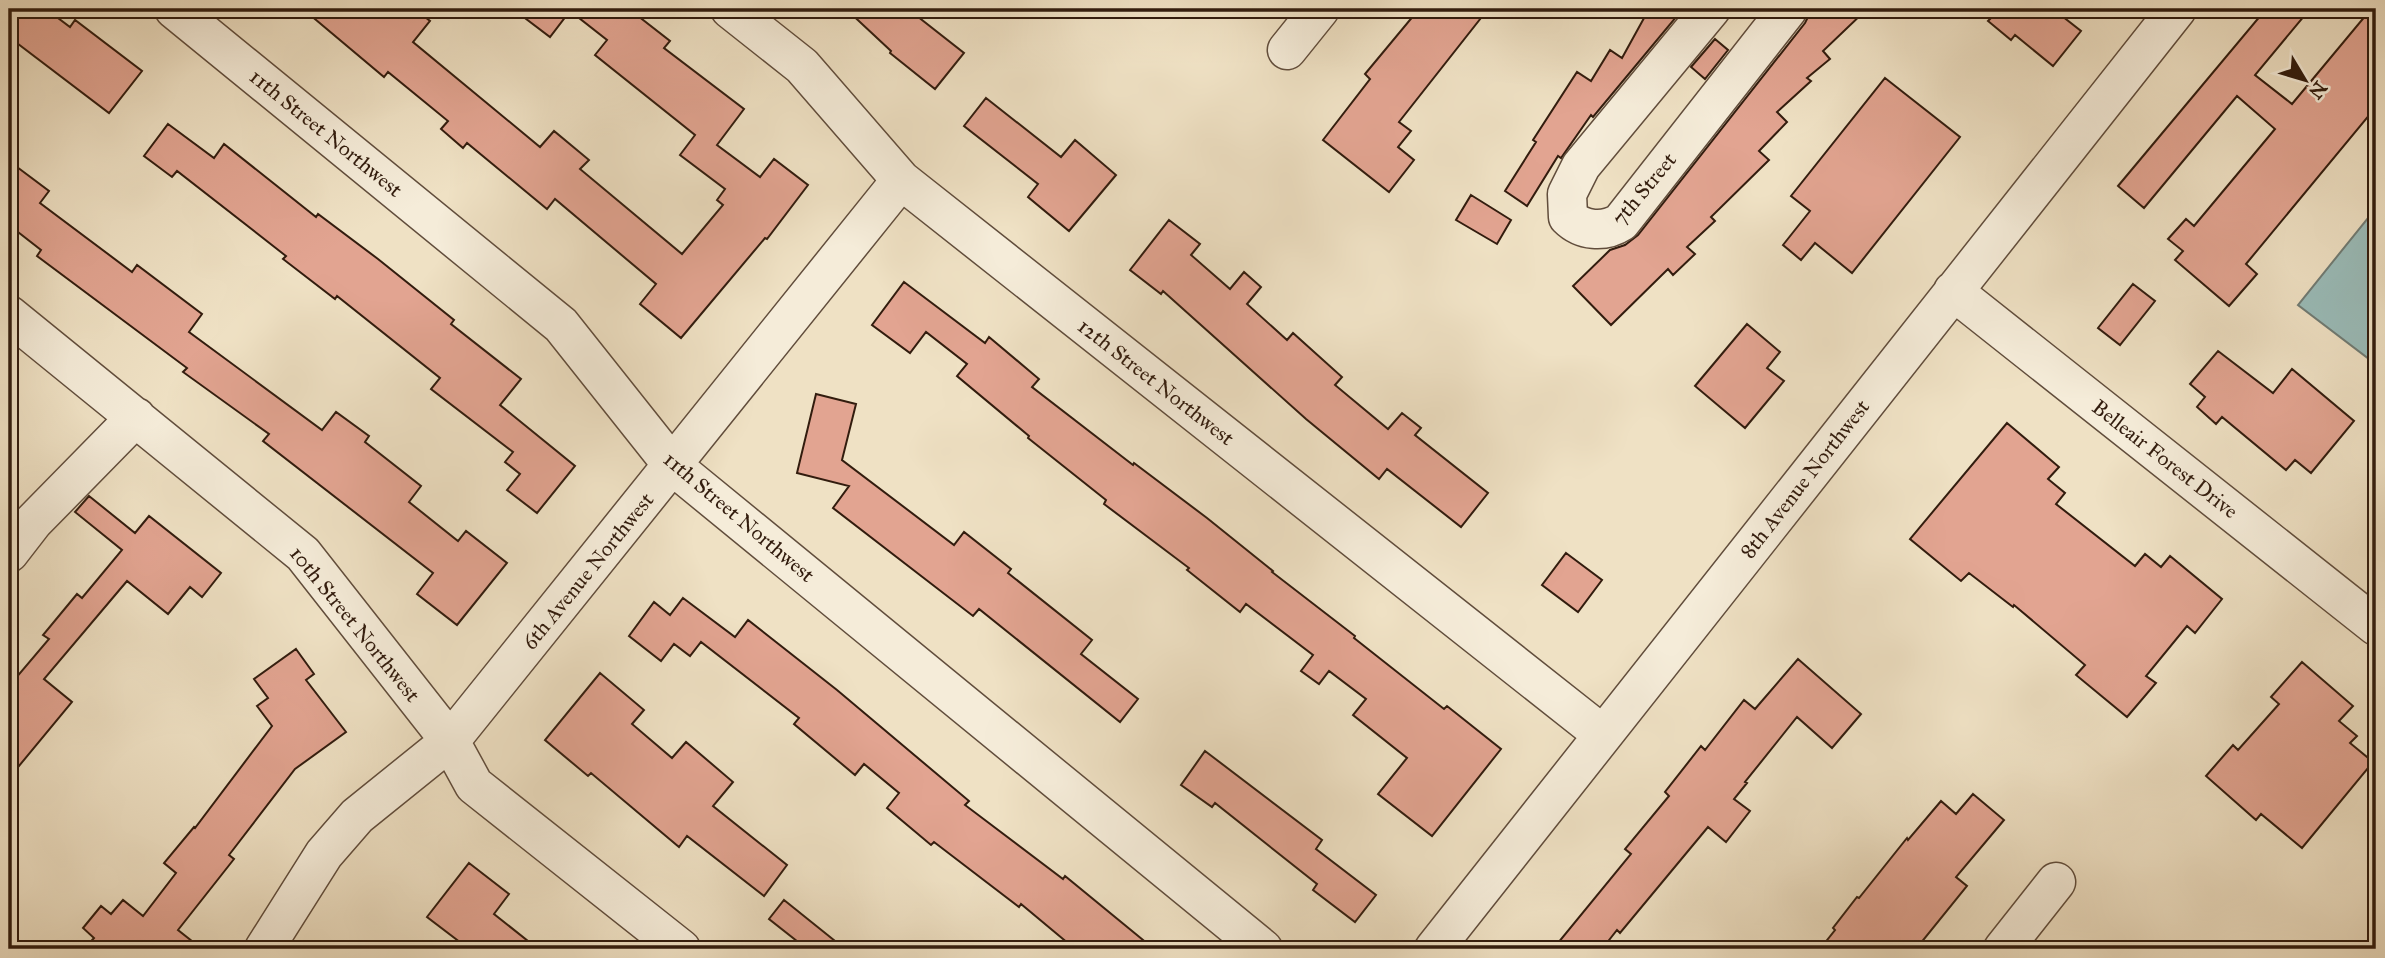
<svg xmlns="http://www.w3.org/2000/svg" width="2385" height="958" viewBox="0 0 2385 958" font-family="'IM FELL Great Primer',serif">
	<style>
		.water { fill: #9abcb9; stroke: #707c75; stroke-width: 2 }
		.building { fill: #e2a491; stroke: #321c0e; stroke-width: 2 }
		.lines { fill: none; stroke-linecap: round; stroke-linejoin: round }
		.minor-casing { stroke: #614d3c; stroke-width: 41 }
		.minor { stroke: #f5ecd9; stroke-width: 38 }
		.labels { text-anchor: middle; stroke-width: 6; stroke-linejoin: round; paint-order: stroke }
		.street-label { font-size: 21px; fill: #321c0e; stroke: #f5ecd9 }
	</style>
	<rect width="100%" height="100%" fill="#efe1c4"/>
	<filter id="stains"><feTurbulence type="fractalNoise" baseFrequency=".00286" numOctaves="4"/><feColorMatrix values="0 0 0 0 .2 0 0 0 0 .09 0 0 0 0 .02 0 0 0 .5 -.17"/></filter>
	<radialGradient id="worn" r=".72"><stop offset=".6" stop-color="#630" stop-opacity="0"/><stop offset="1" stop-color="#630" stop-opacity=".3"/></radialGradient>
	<path class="water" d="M2376,208V350L2369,359L2298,305Z"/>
	<path class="building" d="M9,9H46L70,27L75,20L142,71L109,113L9,37Z
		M303,9H415L430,21L413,42L540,147L554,131L589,160L580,169L682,254L723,205L717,200L725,189L680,155L695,135L595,55L607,40L570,11L550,37L513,9H629L670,41L664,48L744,109L717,145L760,177L774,159L808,185L767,239L765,238L681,338L640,304L656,284L555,199L547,209L467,143L463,148L441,129L448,121L388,72L384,77Z
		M846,9H908L964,53L935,89L890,53L891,51Z
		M1419,9H1488L1399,122L1411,131L1398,147L1414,160L1389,192L1323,140L1370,79L1365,74Z
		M1649,9L1682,10L1593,117L1591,115L1561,158L1558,156L1527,206L1505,191L1536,142L1533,140L1577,72L1591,81L1610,50L1622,58Z
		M1812,9H1867L1823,51L1830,59L1807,78L1811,81L1777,112L1787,122L1759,151L1769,160L1711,217L1715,221L1687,247L1695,254L1673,275L1668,269L1611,325L1573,286L1610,250L1625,245L1638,235L1805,23Z
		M1983,9H2053L2081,31L2053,66L2015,35L2011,40L1988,21L1992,17Z
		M2266,9H2310L2255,75L2292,104L2371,9H2376V107L2246,264L2257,274L2229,306L2175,260L2183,251L2168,239L2186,219L2194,226L2275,129L2237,96L2144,208L2118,186Z
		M1715,39L1728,50L1705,79L1691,67Z
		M1885,78L1960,137L1852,273L1815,243L1801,260L1783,245L1810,211L1791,196Z
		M986,98L1061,157L1075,140L1116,175L1069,231L1028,197L1038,184L964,126Z
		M168,124L214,158L224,144L316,217L318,214L378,259L454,320L451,324L521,379L500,405L575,466L537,513L507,490L520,474L505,462L513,452L431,389L440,378L337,296L335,299L283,259L286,256L177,171L172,177L144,156Z
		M9,161L49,191L40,203L132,272L137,265L202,314L189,332L322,430L336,412L369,436L365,442L421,486L409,502L458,541L466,531L507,563L457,625L417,594L433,573L263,441L269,434L183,372L187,368L37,256L41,250L9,225Z
		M1471,195L1511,220L1497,244L1456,220Z
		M1169,220L1200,244L1191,255L1230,289L1244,272L1261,287L1247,304L1287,340L1293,333L1342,377L1335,385L1388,429L1402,413L1421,428L1415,435L1488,493L1461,527L1387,469L1379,479L1306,419L1163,291L1161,294L1130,270Z
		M904,282L985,343L989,337L1039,379L1032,387L1133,465L1134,463L1207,518L1273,571L1272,572L1355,636L1354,638L1444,709L1447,706L1501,749L1432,836L1378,794L1407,758L1353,715L1366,699L1329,671L1319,684L1301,671L1313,655L1246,604L1240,612L1187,570L1189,568L1104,504L1106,500L1028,438L1029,436L957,376L967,364L926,332L910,353L872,325Z
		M2133,284L2155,301L2120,345L2098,328Z
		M1747,324L1780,352L1767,368L1784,381L1745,428L1695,386Z
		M2218,351L2273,393L2292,369L2354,421L2311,473L2295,460L2286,470L2222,417L2216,424L2197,407L2205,397L2190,384Z
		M816,394L856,404L842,460L954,545L964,532L1011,569L1008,573L1092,640L1081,654L1138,699L1120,722L979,609L973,616L833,508L849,486L797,473Z
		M2007,423L2059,467L2048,479L2065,493L2056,504L2135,566L2145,554L2161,567L2170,556L2222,599L2195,633L2187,626L2146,676L2156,683L2127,717L2076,675L2085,665L2014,605L2013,607L1969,573L1961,581L1910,539Z
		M89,496L135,533L149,516L221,573L202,597L190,587L168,614L127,581L44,679L72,702L9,778V686L49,639L43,635L77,594L82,598L122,550L75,512Z
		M1566,553L1602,580L1578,612L1542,585Z
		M683,598L735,637L748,620L837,690L969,801L965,805L1063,879L1065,876L1154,949H1075L1021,904L1019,907L934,842L931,845L887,808L899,793L864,764L855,775L794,724L799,718L701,642L690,656L674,644L661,661L629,636L654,602L670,615Z
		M296,649L314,674L306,680L346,732L295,769L229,855L234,859L178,930L202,949H84L94,938L83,928L101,906L111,914L123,900L143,916L176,873L164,863L194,827L195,828L272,726L257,706L268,698L254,679Z
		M1798,659L1861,714L1832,748L1797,717L1745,782L1747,783L1734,799L1750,811L1726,842L1708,827L1620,933L1617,930L1602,949H1553L1631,854L1625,849L1669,796L1665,792L1701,746L1705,750L1744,700L1755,709Z
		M2302,662L2353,706L2339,721L2357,736L2350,743L2373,762L2302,848L2261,814L2256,820L2206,776L2233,745L2238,750L2279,704L2271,697Z
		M600,673L644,710L632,724L672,758L686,742L733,782L713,806L787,865L764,896L687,836L679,847L591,773L588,776L545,740Z
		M1205,751L1322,840L1316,849L1376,895L1355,922L1313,890L1317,884L1215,803L1212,807L1181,785Z
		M1973,794L2004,820L1956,877L1967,886L1916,949H1820L1835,930L1833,928L1857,897L1859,898L1907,838L1908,840L1941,801L1956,814Z
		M469,863L509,894L494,914L538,949H469L427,917Z
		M784,900L845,949H807L769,919Z"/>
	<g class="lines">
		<defs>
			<path id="minor" d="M174,9L561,325L673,466L1263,949
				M730,9L802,66L901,180L1602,734
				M1711,9L1581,166L1567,194L1568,217C1582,231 1604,233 1621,222L1788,9
				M1287,50L1320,9
				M1953,291L2376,626
				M9,315L303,554L450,741L474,785L681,949
				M9,553L33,522L136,417
				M264,949L324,854L357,816L450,741L901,180
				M1434,949L2177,9
				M2003,949L2056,882"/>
		</defs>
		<use href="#minor" class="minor-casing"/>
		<use href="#minor" class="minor"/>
	</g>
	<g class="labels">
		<g class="street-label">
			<text transform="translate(326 133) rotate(39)" y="7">11th Street Northwest</text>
			<text transform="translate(1644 189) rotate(-50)" y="7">7th Street</text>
			<text transform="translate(1156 382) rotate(38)" y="7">12th Street Northwest</text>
			<text transform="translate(2165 459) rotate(38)" y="7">Belleair Forest Drive</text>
			<text transform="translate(1805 479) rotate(-52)" y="7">8th Avenue Northwest</text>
			<text transform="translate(739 517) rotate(40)" y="7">11th Street Northwest</text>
			<text transform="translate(588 571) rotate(-51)" y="7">6th Avenue Northwest</text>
			<text transform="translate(355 624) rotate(51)" y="7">10th Street Northwest</text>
		</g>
	</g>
	<rect width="2385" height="958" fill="none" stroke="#efe1c4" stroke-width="35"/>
	<rect x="10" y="10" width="2364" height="937" fill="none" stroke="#321c0e" stroke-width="3.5"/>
	<rect x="18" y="18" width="2350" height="923" fill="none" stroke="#321c0e" stroke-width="2"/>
	<g transform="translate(2305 80) rotate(128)" stroke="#f5ecd9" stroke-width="5" paint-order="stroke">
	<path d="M0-5L12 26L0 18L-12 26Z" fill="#321c0e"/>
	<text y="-10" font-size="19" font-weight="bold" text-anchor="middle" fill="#321c0e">N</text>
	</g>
	<rect width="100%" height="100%" filter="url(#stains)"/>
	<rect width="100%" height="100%" fill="url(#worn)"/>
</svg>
